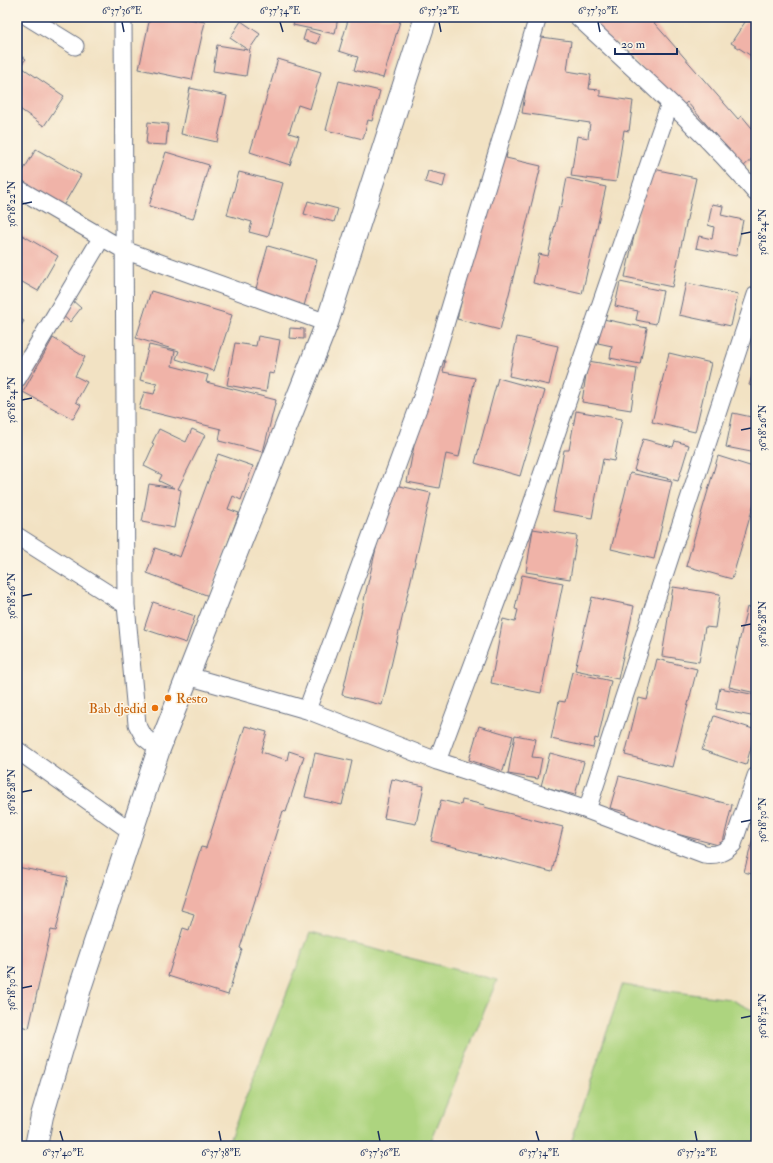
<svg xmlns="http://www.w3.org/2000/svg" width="773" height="1163" viewBox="0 0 773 1163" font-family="'IM FELL Double Pica',serif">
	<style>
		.green { fill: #add47f; stroke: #64826e }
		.building { fill: #f0b3a8 }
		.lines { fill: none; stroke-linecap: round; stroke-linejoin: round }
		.minor-casing { stroke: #666e81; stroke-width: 19 }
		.tertiary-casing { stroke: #666e81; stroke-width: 24 }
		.minor { stroke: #fff; stroke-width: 17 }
		.tertiary { stroke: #fff; stroke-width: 22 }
		.ticks { fill: none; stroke: #1b2f5e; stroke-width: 1.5 }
		.food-dot { fill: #e8710a; stroke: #fcf5e5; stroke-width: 1.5 }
		.labels { text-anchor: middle; stroke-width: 3; stroke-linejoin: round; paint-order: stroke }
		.food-label { font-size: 14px; fill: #c56008; stroke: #fcf5e5; text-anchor: start }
		.neatline { fill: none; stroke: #1b2f5e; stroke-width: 1.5 }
		.ticks-label { font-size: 10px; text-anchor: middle; fill: #1b2f5e }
	</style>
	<rect width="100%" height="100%" fill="#fcf5e5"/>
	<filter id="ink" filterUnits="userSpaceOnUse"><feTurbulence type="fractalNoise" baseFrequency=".025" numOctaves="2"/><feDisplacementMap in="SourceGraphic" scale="8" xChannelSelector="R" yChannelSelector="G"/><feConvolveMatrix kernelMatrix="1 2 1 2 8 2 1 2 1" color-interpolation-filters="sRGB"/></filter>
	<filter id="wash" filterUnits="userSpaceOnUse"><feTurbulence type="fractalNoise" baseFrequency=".012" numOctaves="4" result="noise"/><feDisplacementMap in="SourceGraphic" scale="16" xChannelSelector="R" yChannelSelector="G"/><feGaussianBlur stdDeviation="0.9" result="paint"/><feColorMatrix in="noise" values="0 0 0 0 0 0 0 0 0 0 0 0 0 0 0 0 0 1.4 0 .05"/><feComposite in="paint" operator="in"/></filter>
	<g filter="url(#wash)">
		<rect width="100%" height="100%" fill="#f2e2c3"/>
		<path class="green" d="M310,933L497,980L429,1146H227Z
			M622,985L730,999L756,1012V1146H570Z"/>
		<g id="blocks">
			<path class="building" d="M150,17H179L205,22L192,80L139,69Z
				M295,17H338L335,34L293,25Z
				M349,17L401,18L383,78L354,70L358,57L339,51Z
				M586,17H649L738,119L742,116L756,133V155L743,167L687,102L678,110L617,41L611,46Z
				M747,19L756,25V59L731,43Z
				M241,21L260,34L249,50L250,51L246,76L213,71L217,45L248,50L230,38Z
				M306,30L320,35L317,44L303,40Z
				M534,36L571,41L567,71L591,75L589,89L600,90V96L633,101L629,131L624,130L616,182L571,176L577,136L588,138L590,123L522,113Z
				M17,53L26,59L20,66L64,96L44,126L17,107Z
				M278,59L321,72L310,109L298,105L289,133L299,136L290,165L250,152Z
				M339,81L380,91L372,121L368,120L363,139L326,130Z
				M190,88L227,96L217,142L181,134Z
				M148,122L168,124L166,145L146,144Z
				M36,149L81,175L60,211L17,181Z
				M495,150L507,153L506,158L541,166L500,330L457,319L490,187Z
				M166,152L209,165L193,219L149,206Z
				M649,168L696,178L672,287L625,277Z
				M428,171L446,175L443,187L425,182Z
				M239,172L283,183L268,237L249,232L252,222L227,215Z
				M567,178L606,187L582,294L533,283L539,254L548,256L559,207L561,208Z
				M308,201L338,209L334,222L304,214Z
				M712,204L723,206L721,215L743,220L736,256L696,248L699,236L712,239L714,227L708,225Z
				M17,232L58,256L38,291L17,279Z
				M268,246L317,260L304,306L255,292Z
				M620,282L663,291L656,324L636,320L638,311L615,306Z
				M686,283L738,294L731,326L679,315Z
				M151,291L232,315L214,371L176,359L179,351L136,338Z
				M72,300L81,308L70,322L61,314Z
				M17,317L24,321L17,332Z
				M603,319L647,328L640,364L610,358L612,346L598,343Z
				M290,328L304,329V339L289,338Z
				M258,336L280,340L274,374L269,373L266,392L227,385L235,343L256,346Z
				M517,337L558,346L549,385L509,376Z
				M53,338L85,357L75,376L87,382L76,402L81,405L73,419L23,392Z
				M149,345L175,351L172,366L208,375L206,382L276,400L263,452L219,441L221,429L139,409L144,392L154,394L157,384L140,380Z
				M669,353L711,363L695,432L652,422Z
				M431,358L445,361L443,372L475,378L459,457L446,454L439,488L407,482Z
				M588,361L637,369L631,410L582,402Z
				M755,367H756V387L749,385Z
				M498,378L545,391L520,476L475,463Z
				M576,411L622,419L614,461L603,459L592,518L553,511L564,450H569Z
				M733,413L756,418V453L726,447Z
				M159,429L186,442L192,429L205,435L178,489L181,490L174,528L142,522L149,484L174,488L159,481L162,475L144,466L154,444L152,443Z
				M643,439L673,447L675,441L689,445L678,481L634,470Z
				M218,454L253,466L241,500L233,496L228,509L239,513L209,596L147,573L155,548L180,557Z
				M718,456L756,468V496L732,579L686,566Z
				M630,473L672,482L654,559L611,549Z
				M391,484L431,493L382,705L342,695Z
				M533,529L577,536L570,579L526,572Z
				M522,575L563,583L541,693L491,683L503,619L515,622L518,610L515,609Z
				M673,587L720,594L715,628L705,627L699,662L662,656Z
				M592,597L634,606L618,679L575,670Z
				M153,602L195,616L186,643L144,629Z
				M747,607L756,609V693L729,687Z
				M657,659L697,669L672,767L625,755L639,698L647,700Z
				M572,672L611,681L598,739L595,738L593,748L551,739L559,701L565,702Z
				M720,688L756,695V717L716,709Z
				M714,716L756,730L746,765L702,750Z
				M245,726L267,732L261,752L287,760L289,751L304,756L286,812L283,811L240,948L242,949L228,995L168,976L183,928L189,930L194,914L181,910L201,847L206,848Z
				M479,726L513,736L503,771L469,760Z
				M515,735L536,739L532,757L542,758L538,779L508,774Z
				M315,753L352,761L342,805L305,797Z
				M550,753L584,762L575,795L541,786Z
				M619,776L732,805L722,846L624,820L626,812L610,808Z
				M392,779L424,786L416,824L384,818Z
				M441,800L461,805L462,800L485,805L484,807L563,827L552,872L431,841Z
				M756,827V875L744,872Z
				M17,867L68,877L56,931L51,930L29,1028L21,1026L18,1040Z"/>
		</g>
	</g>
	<g filter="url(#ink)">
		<use href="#blocks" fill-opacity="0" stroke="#666e81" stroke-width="1"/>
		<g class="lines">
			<defs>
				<path id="minor" d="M28,17L75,46
					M123,17L126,605L137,724L144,737L159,749
					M578,17C639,74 702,129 756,193
					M17,188L124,250L327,323
					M17,379L102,237
					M17,536L126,605
					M188,676L307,710L437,761L587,810L704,854C716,856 724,853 733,844L756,776
					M307,710L428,381L538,17
					M17,750L132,832
					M437,761L522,533L670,103
					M587,810L756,295"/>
				<path id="tertiary" d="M36,1146L42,1116L81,985L159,749L327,323L426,17"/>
			</defs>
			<use href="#minor" class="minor-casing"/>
			<use href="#tertiary" class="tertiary-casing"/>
			<use href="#minor" class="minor"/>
			<use href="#tertiary" class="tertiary"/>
		</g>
	</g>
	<path class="ticks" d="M122,22L124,32M280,22L283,32M439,22L441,32M598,22L600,32M22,204L32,202M741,234L751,232M22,400L32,398M741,430L751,428M22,596L32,594M741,626L751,624M22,792L32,790M741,822L751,820M22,988L32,986M741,1018L751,1016M60,1131L63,1141M219,1131L221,1141M378,1131L380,1141M536,1131L539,1141M695,1131L697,1141"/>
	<g class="food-dot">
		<circle cx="168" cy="698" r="4"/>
		<circle cx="155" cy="708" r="4"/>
	</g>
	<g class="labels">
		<g class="food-label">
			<text x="176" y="703">Resto</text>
			<text x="147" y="713" text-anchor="end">Bab djedid</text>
		</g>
	</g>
	<rect width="773" height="1163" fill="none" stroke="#fcf5e5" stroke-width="44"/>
	<path d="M615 48v6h62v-6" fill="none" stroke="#1b2f5e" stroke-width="2"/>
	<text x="621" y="48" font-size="12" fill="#1b2f5e" stroke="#fcf5e5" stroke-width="3" paint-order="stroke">20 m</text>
	<rect x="22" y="22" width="729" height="1119" class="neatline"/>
	<g class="ticks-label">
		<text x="122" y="14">6°37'36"E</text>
		<text x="280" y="14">6°37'34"E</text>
		<text x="439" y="14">6°37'32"E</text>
		<text x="598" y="14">6°37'30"E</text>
		<text transform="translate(11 204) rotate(-90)" y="4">36°18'22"N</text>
		<text transform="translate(762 232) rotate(-90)" y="4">36°18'24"N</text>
		<text transform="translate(11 400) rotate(-90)" y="4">36°18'24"N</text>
		<text transform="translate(762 428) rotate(-90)" y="4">36°18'26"N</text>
		<text transform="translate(11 596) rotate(-90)" y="4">36°18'26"N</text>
		<text transform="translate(762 624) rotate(-90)" y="4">36°18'28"N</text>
		<text transform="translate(11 792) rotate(-90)" y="4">36°18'28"N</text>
		<text transform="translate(762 820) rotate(-90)" y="4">36°18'30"N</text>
		<text transform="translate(11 988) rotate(-90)" y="4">36°18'30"N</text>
		<text transform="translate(762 1016) rotate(-90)" y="4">36°18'32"N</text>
		<text x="63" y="1156">6°37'40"E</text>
		<text x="221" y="1156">6°37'38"E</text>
		<text x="380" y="1156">6°37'36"E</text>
		<text x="539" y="1156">6°37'34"E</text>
		<text x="697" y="1156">6°37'32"E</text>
	</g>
</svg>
